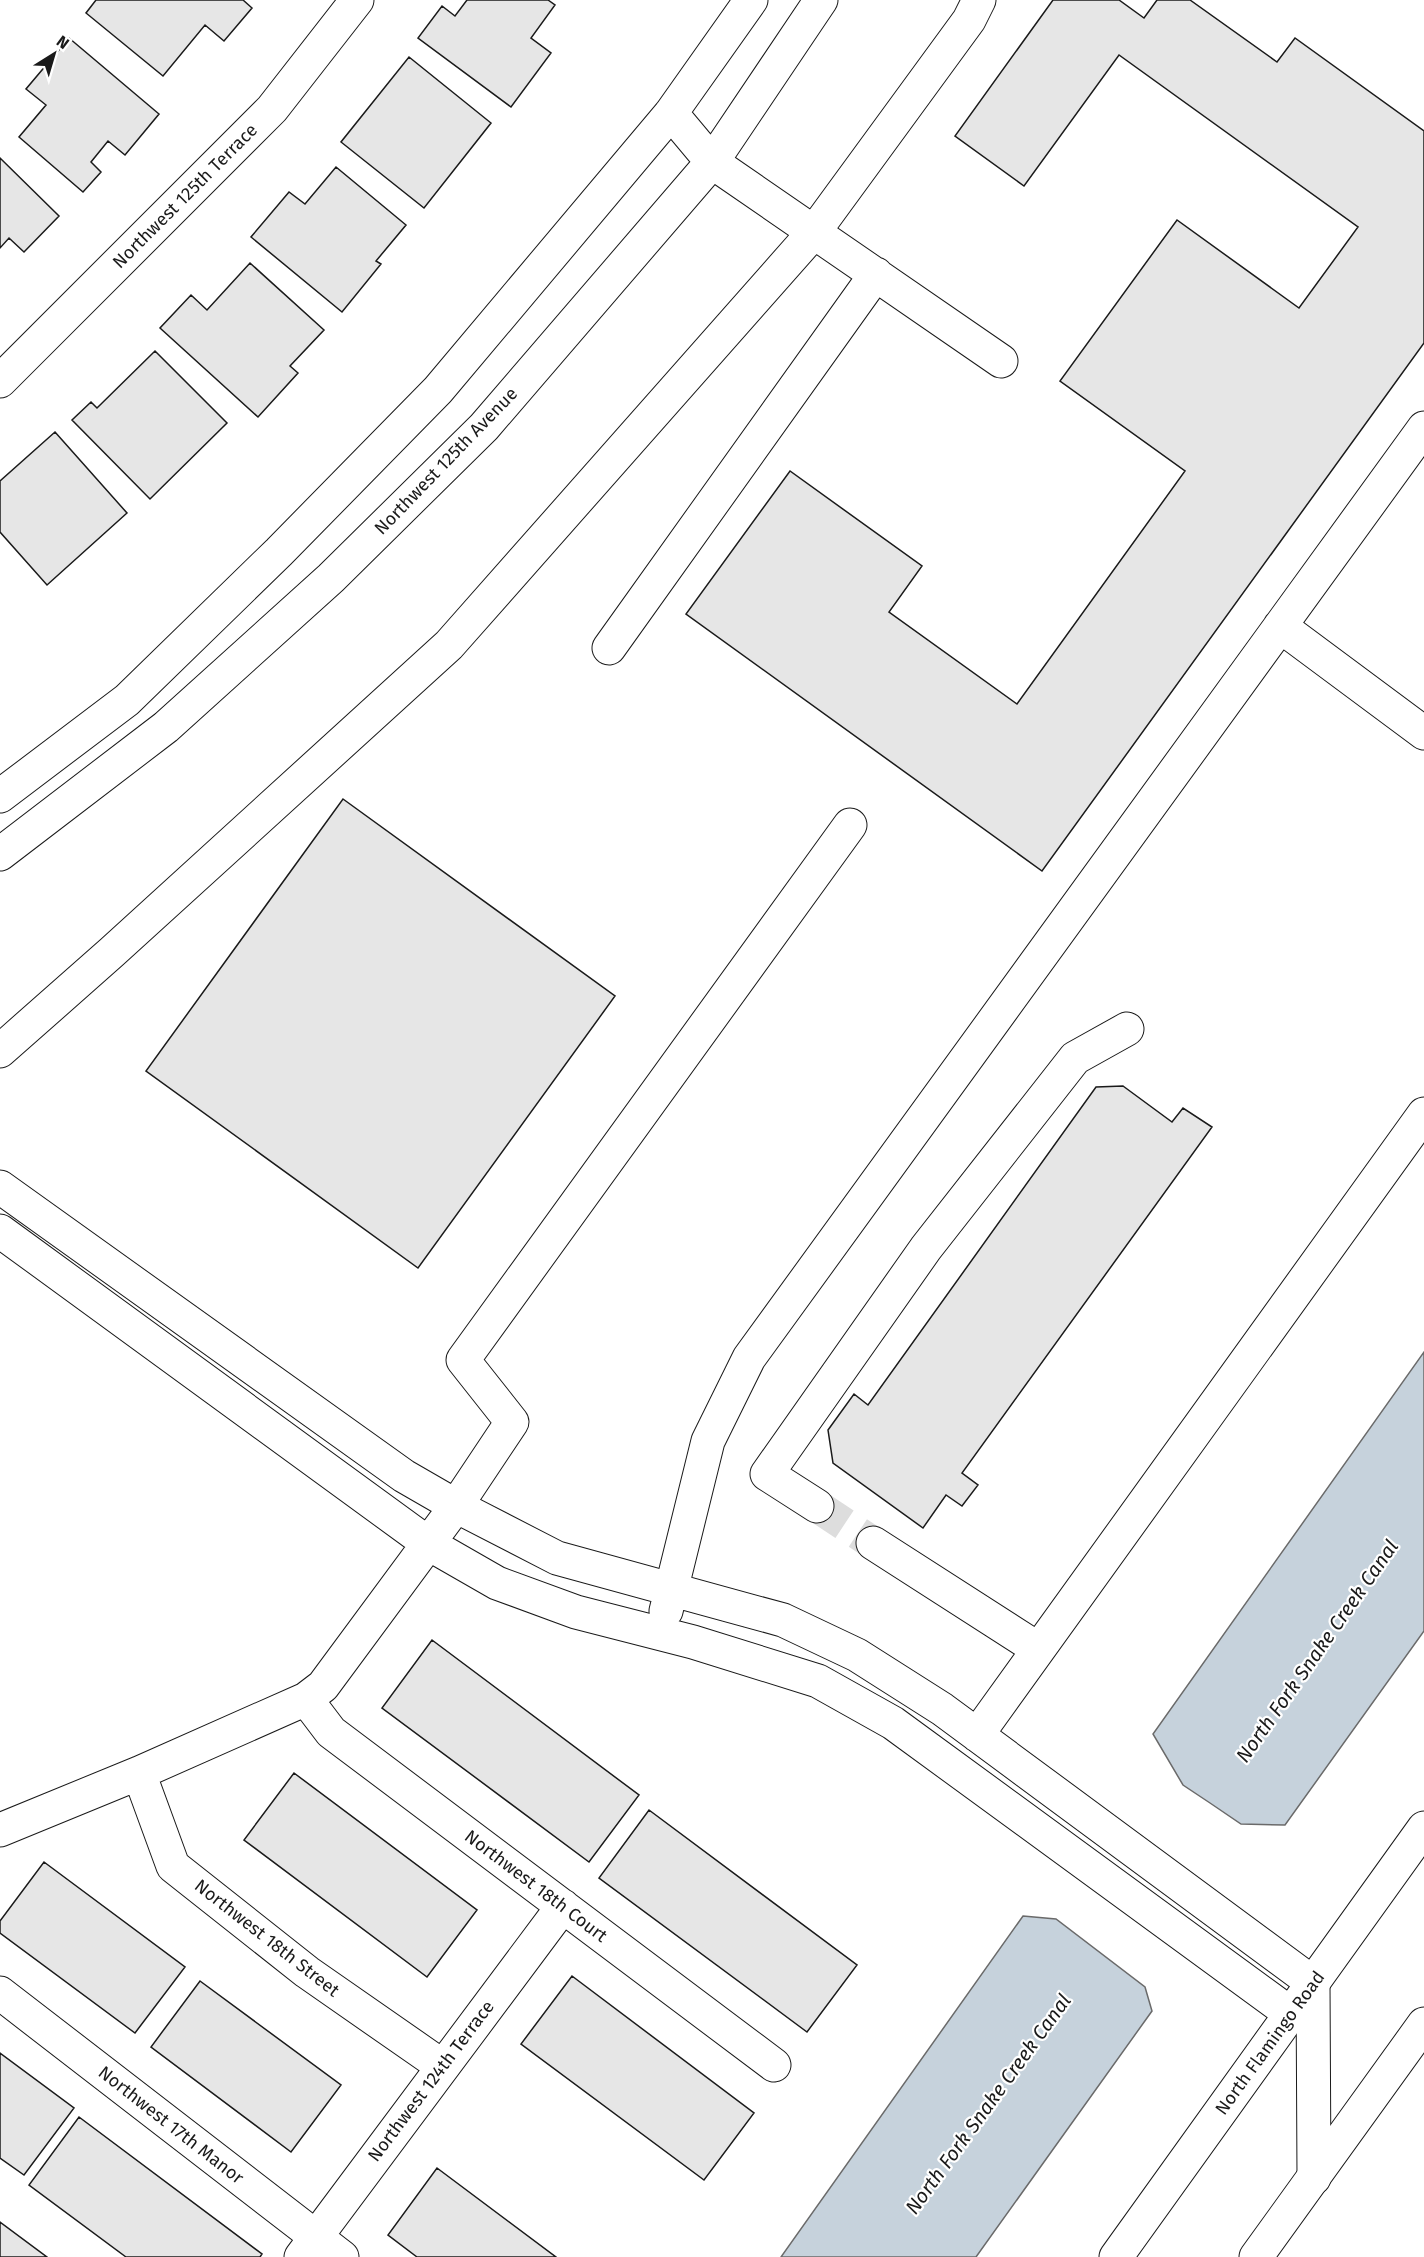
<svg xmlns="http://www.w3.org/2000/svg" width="1424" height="2257" viewBox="0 0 1424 2257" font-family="'Fira Sans',sans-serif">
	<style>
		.water { fill: #c6d2dc; stroke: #6a6a6a; stroke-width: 1.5 }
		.building { fill: #e6e6e6; stroke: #1a1a1a; stroke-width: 1.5 }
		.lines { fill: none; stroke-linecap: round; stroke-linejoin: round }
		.minor-tunnel { stroke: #ddd; stroke-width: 33; stroke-dasharray: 33 16; stroke-linecap: butt }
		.minor-casing { stroke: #1a1a1a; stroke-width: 35 }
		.highway-casing { stroke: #1a1a1a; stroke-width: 35 }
		.minor { stroke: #fff; stroke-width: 33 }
		.highway { stroke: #fff; stroke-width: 33 }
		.labels { text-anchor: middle; stroke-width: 4.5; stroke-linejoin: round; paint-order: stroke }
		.street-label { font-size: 18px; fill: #1a1a1a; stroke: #fff }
		.water-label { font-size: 20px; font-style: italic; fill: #1a1a1a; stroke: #fff }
	</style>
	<rect width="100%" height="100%" fill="#fff"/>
	<path class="water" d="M1424,1352V1631L1285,1825L1241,1824L1210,1803L1183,1785L1153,1734Z
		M1023,1916L1056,1919L1145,1987L1152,2011L976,2257H781Z"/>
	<path class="building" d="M96,0H243L252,8L224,41L205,25L163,76L86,13Z
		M467,0H548L555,5L531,38L551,53L511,107L418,38L442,6L455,16Z
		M1053,0H1119L1144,18L1157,0H1190L1277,62L1295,38L1424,131V343L1042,871L686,614L790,471L922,566L889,612L1017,704L1185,471L1060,381L1177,220L1299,308L1358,227L1119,55L1024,186L955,136Z
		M69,38L159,114L125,155L108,141L91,162L101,172L83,192L19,137L46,105L26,89Z
		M409,57L491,123L424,208L341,142Z
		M0,158L59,216L24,252L9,238L0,248Z
		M336,167L406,225L376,261L381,264L342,312L251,237L289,192L305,204Z
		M250,263L324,330L290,366L298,373L258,417L160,328L191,295L207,310Z
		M155,351L227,423L150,499L72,420L91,402L97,408Z
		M55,432L127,513L47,585L0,532V481Z
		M343,799L615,996L418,1268L146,1071Z
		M1123,1086L1172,1122L1183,1108L1212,1127L962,1473L978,1485L962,1506L946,1495L923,1528L833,1463L828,1430L854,1394L868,1405L1096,1087Z
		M432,1640L639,1795L589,1862L382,1708Z
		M294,1773L477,1910L427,1977L244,1840Z
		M649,1810L857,1965L807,2032L599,1878Z
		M44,1862L185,1967L135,2033L0,1933V1921Z
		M572,1976L754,2113L704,2180L521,2044Z
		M200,1981L341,2085L291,2152L151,2047Z
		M0,2053L74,2108L24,2175L0,2158Z
		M79,2117L262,2254L260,2257H126L29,2185Z
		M437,2168L556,2257H417L388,2235Z
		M0,2222L47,2257H0Z"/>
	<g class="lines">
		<path class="minor-tunnel" d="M817,1506L873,1543"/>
		<defs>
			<path id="minor" d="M671,113L712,162L1001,361
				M0,381L272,109L357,0
				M1280,626L1424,733
				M609,648L876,274
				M0,796L127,700L279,552L438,390L671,113L751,0
				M0,854L166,727L331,578L484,427L712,162L821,0
				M0,1051L112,952L449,645L814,232L969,20L979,0
				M0,1187L404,1476L456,1506L557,1558L783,1620L857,1655L942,1709L1313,1983L1314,2178
				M0,1231L429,1544L497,1583L576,1612L693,1642L818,1681L893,1723L1291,2014
				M817,1506L767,1474L926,1248L1075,1058L1127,1029
				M873,1543L1038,1649
				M666,1611L708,1441L749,1358L1424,428
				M306,1699L331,1732L774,2065
				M977,1735L1424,1114
				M139,1773L173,1866L307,1972L442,2066
				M0,1830L139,1773L306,1699L323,1686L456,1506L512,1422L463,1360L850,825
				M0,1993L342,2257
				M301,2257L563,1906"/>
			<path id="highway" d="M1116,2257L1424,1828
				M1256,2257L1424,2024"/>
		</defs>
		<use href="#minor" class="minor-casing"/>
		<use href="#highway" class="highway-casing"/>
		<use href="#minor" class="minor"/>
		<use href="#highway" class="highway"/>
	</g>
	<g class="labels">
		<g class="street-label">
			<text transform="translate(185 196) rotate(-45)" y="6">Northwest 125th Terrace</text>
			<text transform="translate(446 461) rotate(-46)" y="6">Northwest 125th Avenue</text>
			<text transform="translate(536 1886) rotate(37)" y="6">Northwest 18th Court</text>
			<text transform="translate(267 1938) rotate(38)" y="6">Northwest 18th Street</text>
			<text transform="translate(1270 2043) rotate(-54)" y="6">North Flamingo Road</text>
			<text transform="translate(431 2081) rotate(-53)" y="6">Northwest 124th Terrace</text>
			<text transform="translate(171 2125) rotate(38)" y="6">Northwest 17th Manor</text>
		</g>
		<g class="water-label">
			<text transform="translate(1317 1651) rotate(-55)" y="7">North Fork Snake Creek Canal</text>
			<text transform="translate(988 2104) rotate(-54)" y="7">North Fork Snake Creek Canal</text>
		</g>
	</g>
	<g transform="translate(54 54) rotate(37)" stroke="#ffffff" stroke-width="4.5" paint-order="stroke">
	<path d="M0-4.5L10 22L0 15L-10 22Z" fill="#1a1a1a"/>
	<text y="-9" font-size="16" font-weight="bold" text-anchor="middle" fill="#1a1a1a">N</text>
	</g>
</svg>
